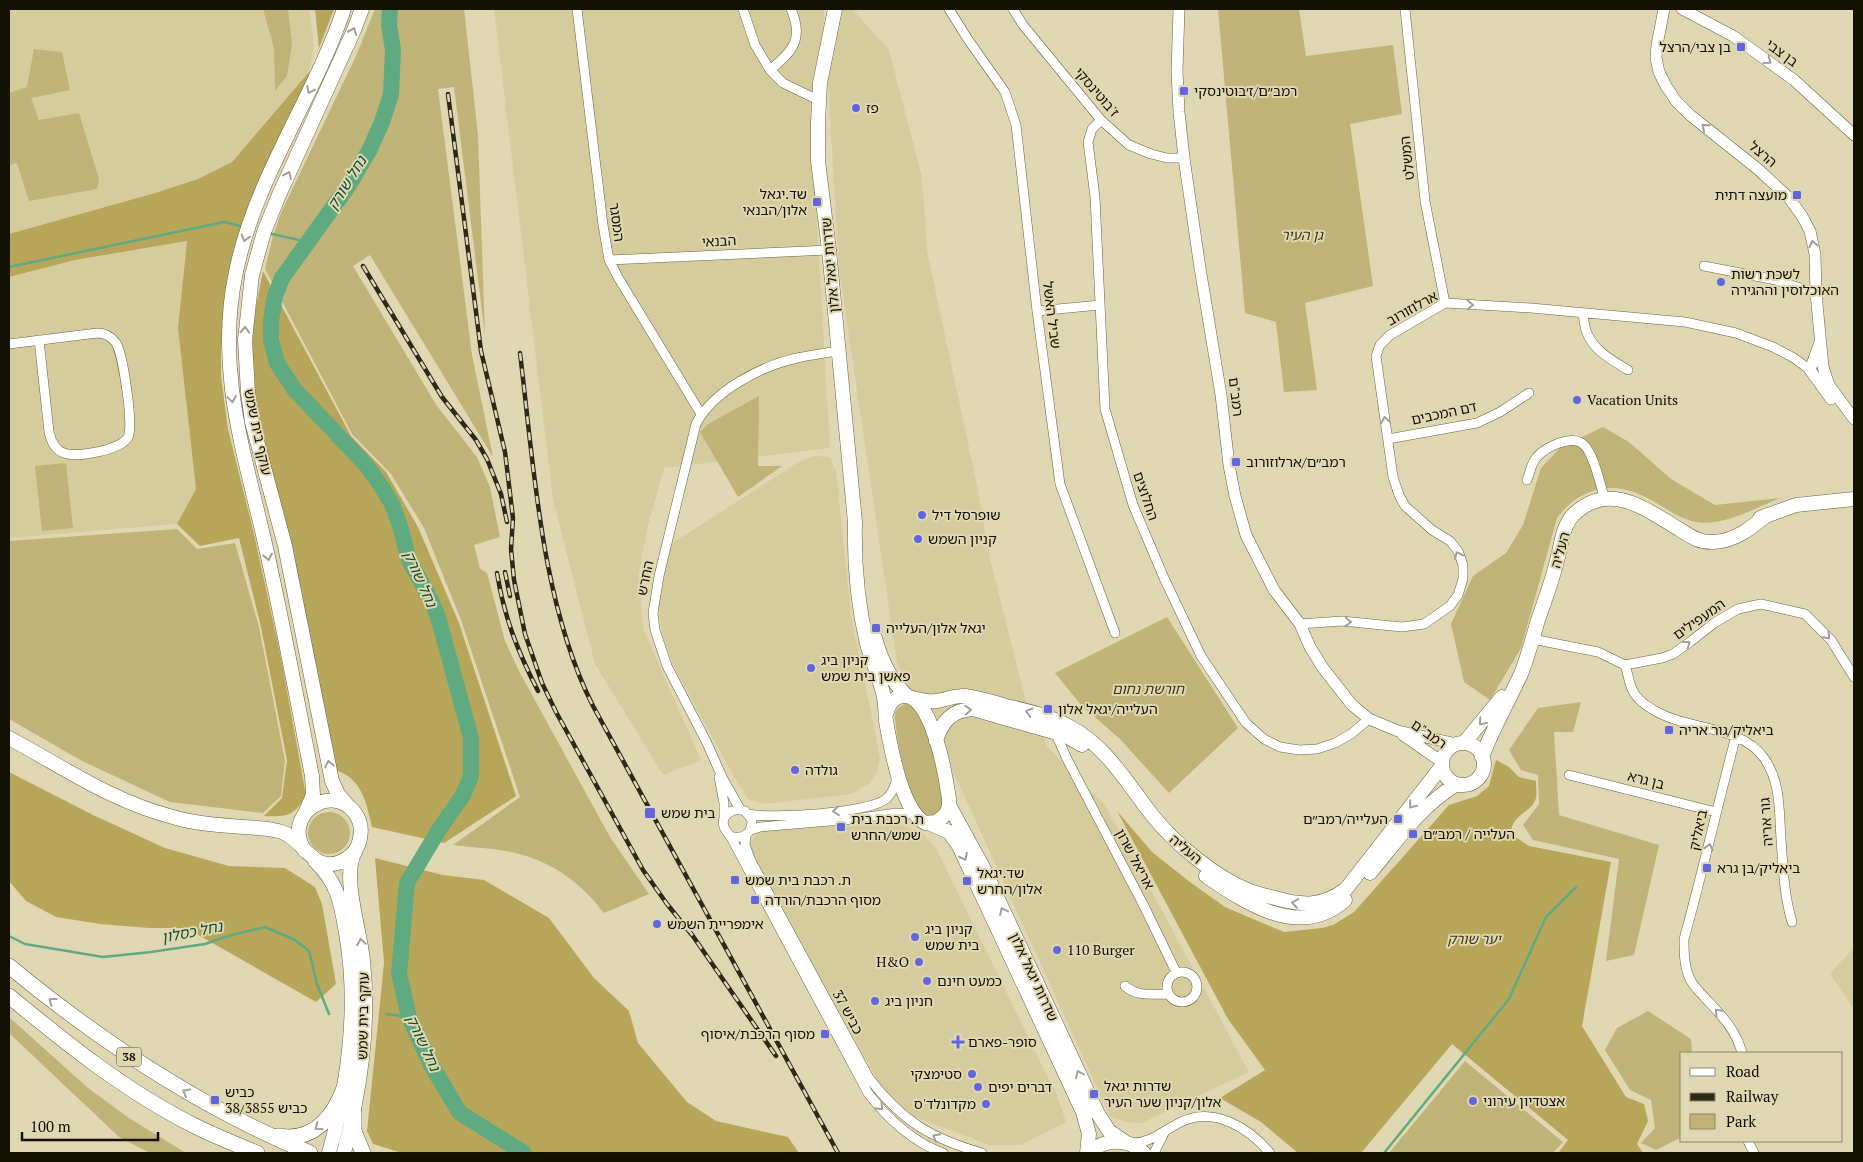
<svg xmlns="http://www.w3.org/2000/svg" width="1863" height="1162" viewBox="0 0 1863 1162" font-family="'PT Serif','Noto Sans Hebrew',serif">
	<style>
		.built { fill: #d5cc9e }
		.green { fill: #c0b378 }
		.forest { fill: #b7a659 }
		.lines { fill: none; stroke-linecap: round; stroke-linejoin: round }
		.stream { stroke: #5faa80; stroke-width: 2.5 }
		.river { stroke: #5faa80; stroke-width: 16 }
		.minor-casing { stroke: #68613e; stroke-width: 10 }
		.tertiary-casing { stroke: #68613e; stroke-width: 12 }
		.secondary-casing { stroke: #68613e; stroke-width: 15 }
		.trunk-casing { stroke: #68613e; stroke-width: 16 }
		.minor { stroke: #fff; stroke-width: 9 }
		.tertiary { stroke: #fff; stroke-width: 11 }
		.secondary { stroke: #fff; stroke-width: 14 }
		.trunk { stroke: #fff; stroke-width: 15 }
		.rail-casing { stroke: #2d291a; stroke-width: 4.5 }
		.rail { stroke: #dfd7b1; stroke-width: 2.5; stroke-dasharray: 8; stroke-linecap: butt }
		.oneway { stroke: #a19f9b }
		.poi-dot { fill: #6166de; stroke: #dfd7b1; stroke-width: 2 }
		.labels { text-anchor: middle; stroke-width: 4; stroke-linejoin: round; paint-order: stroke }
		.shield { fill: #dfd7b1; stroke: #504c38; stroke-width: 1 }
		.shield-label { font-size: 12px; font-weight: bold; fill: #131004 }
		.poi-label { font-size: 14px; fill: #131004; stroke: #dfd7b1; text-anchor: start }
		.street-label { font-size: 14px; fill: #131004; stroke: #dfd7b1 }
		.park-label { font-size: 14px; font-style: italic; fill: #3c3513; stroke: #dfd7b1 }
		.water-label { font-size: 15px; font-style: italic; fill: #114c30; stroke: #dfd7b1 }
	</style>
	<rect width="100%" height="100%" fill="#dfd7b1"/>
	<path class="built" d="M9,9H309L314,46L309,72L232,162L198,179L155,193L9,234Z
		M494,9H824V30L810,104L830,448L664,468L647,529L638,578L644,631L701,760L663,775L595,664L553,500Z
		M843,9H852L889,50L922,177L927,251L977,485L991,563L1026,702L1047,746L1105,805L1249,1072L1142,1123L1126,1122L1110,1116L958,782L897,663L839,268L828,82Z
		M187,241L178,328L196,489L177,524L9,538V277L75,260Z
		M814,456L830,457L836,471L851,617L876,736L880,760L877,772L870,783L851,794L765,804L749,800L740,787L676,671L663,638L658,607L662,577L671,544L797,463Z
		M901,825L923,834L936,848L1057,1096L1066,1122L1021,1145H989L910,1115L890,1102L749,853L750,843L758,833L769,828Z
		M1854,948V1010L1830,973Z"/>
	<path class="green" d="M263,9H288L292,44L287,76L275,91L274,48Z
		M375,9H464L478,135L485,335L454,87L438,89L472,355L493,457L370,255L353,266L437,406L477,457L490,487L500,537L474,545L480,569L487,573L505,641L520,673L610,837L649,894L604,913C582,884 554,863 519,854C499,848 473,848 453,845L520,797L461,620L424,528L391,474L352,434L265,269L273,236L281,213L356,56Z
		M1218,9H1299L1306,56L1393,45L1402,114L1350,124L1373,286L1305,303L1317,390L1284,392L1276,322L1245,313Z
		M34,49L62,52L70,90L31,98L39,120L79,113L99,179L97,189L29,201L17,163L9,165V93L27,87Z
		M759,396L758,466H782L738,497L700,432L708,424Z
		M1603,427L1629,442L1671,479L1715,505L1780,498C1756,508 1722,527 1696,522C1676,518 1660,503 1641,495C1610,480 1577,490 1557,518L1521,648L1490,700L1464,682L1451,624L1473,576L1506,553L1523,525L1541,468L1561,447Z
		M66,463L73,528L42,531L35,466Z
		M177,529L197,549L235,543L259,627L285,761L281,796L263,813L170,802L82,761L9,719V541Z
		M1167,617L1238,728L1169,793L1120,739L1081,705L1055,673Z
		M1581,702L1573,732H1554L1559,815L1659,845L1634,955L1606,961L1619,859L1533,840L1523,825L1539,804L1538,775L1521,770L1509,750L1538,708Z
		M906,703L912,704C917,711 923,719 926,727C932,740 947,797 942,810C940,814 934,817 929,817C910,814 894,730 895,713L897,709Z
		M308 833a21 21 0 1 1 42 0a21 21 0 1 1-42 0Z
		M1648,1011L1691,1039L1692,1053H1682V1137L1656,1150L1641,1143L1655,1128L1651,1100L1630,1090L1605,1050L1617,1028Z
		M9,1017L88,1088L129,1118L186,1153H150L119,1137L9,1033Z
		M1465,1061L1563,1142L1553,1153H1389Z"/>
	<path class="forest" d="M315,9H334L319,48Z
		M309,72V79L262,173L240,239L228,294L221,348V376L228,429L254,534L281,658L306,795C295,816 287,817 264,816L282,798L287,760L261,627L239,538L200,546L177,524L196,489L178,328L187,241L75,260L9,277V234L155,193L198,179L232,162Z
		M263,271L351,436L386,472L418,527L459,623L516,796L444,843L372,827C366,802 362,778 335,770L257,423L251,363L255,312Z
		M1496,760L1509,767L1519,777L1536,781C1536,786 1537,793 1536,798C1531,814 1511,814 1511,834L1529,846L1611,862L1582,1026L1626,1097L1644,1104L1648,1121L1637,1144L1643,1153H1558L1568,1140L1452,1044L1361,1153H1298L1261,1122L1220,1098L1265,1070L1228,1019L1117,811L1152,852L1190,882L1225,907L1284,932L1322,928L1333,925L1354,912L1449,805L1477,796L1489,786Z
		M9,772L93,815L165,848L229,866L285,868L315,887L322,904L336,984L316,1002L186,928H149L100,924L56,917L26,901L9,881Z
		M375,858L443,875L484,880L549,918L594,978L629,1011L638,1043L687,1102L716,1121L788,1137L799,1153H402L373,1144L367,1131L384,963Z"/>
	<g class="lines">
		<path class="stream" d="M272,234L308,242
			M9,267L224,222L245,227
			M9,936L25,944L103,957L151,952L205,944L228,936L265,927L295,940L309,951L317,984L329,1014
			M386,1014L409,1017
			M1384,1153L1509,999L1546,917L1576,887"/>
		<path class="river" d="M390,9L389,25L393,50L391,94L382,122L370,149L349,185L282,278L275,296L271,321V340L277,363L294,389L367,466L383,489L392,504L400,526L409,560L431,600L438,617L471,738V776L463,795L440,828L407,883L399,974L409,1017L431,1065L460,1113L524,1153"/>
		<defs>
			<path id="minor" d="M577,9L603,225L609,260L619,279L701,414
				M743,9L755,45L770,70
				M791,9C804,39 793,51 770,70L783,83L818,100
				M949,9L967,38L1005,92L1016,125L1037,311L1060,484L1115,633
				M1013,9L1023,25L1101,120L1129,145L1151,154L1167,158H1184
				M1405,9L1425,201L1445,303
				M1101,120L1092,129L1088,142L1095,197L1105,409L1133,505L1164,578L1201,656L1246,723L1264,739L1280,747L1299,750L1317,749L1335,743L1351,734L1369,719
				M609,260L829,250
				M1704,266L1776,280L1816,293
				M1037,311L1100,305
				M1583,313C1584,319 1584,327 1587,333C1594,351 1612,360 1628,370
				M9,344L97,333C105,333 111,336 116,343C123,354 134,427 128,437C121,450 77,458 64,453C55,450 51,441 49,432L39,340
				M1388,439L1477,423L1500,412L1529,393
				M1527,480C1530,473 1531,464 1536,458C1544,448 1572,433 1584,445C1594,454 1600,485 1605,499
				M1300,624L1342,621L1402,627L1424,624L1450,606L1458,595L1463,579V565L1458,551L1450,541L1432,530L1405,506L1399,495L1393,477L1376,356L1380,345L1390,335L1445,303L1531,308L1685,322L1736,333L1773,347L1794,358L1810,370
				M1532,639L1598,652L1625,665L1662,658L1673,654L1690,642L1714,623L1738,609L1761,604L1805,614L1831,640L1854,677
				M1625,665C1628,673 1629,684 1633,691C1637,699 1645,705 1652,709C1686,731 1740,724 1764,758C1781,782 1779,811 1781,839C1783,867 1784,895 1792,922
				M1055,732L1067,759L1144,906L1176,972
				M1736,736C1718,803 1703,871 1684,939C1684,953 1684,968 1691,981C1695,988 1701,993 1706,999C1722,1016 1736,1030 1742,1053
				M1569,775L1716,812
				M719,777L724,803V818
				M740,809L723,779L706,741L667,666L655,630L653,613L659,576L696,424C713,391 761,366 797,358C810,355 825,353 838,351
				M748,814C771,819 869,813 886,799C893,793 896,784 897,775
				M751,830L760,827L854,819L896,813L915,814
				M746,835L745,845L751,861L869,1078C902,1121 930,1138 982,1153
				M730,836C743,840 752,834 752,820L745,811C734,807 720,814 724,827C726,832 731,836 733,841L868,1093C888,1119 913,1142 943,1153
				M1167 987a15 15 0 1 1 30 0a15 15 0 1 1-30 0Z
				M1125,986C1138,997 1152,994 1168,994
				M1748,1141L1754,1153
				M1131,1143C1150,1144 1164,1130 1181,1122C1214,1106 1249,1128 1270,1153
				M1154,1153L1164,1133"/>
			<path id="tertiary" d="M1179,9L1177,71L1179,112L1184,158L1200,268L1221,395L1229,465L1235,496L1246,535L1274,590L1300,624L1310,647L1323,668L1352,705L1369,719L1398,731L1457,744
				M1664,9L1657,45L1656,58L1659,72L1666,86L1676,101L1690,115L1759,170L1789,198L1802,216L1810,231L1815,254L1816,293L1823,367L1829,385L1854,419
				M1682,9L1733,36L1794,80L1854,135
				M1810,370L1831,399
				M1810,370L1820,342
				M1403,735L1442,762"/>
			<path id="secondary" d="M835,9L820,83L818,123V161L829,250L855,522C854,561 858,606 867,644C872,662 881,680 884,698C886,706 885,714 886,721C891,748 901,809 925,823L936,822C946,816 950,810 949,799C946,777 932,693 903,696C892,697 889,705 886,714
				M1760,518L1796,505L1854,499
				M875,638C881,660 890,680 907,696
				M913,698C921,700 928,702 936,701C946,700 955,695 965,696C979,698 993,702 1006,706C1028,711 1050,716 1070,727C1107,747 1127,783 1152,815C1174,843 1216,878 1250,891C1258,894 1267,896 1275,898C1303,906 1322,907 1346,889L1442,766
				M9,738C63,767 113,802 173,817C196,824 220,825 244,827C256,828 270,828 282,832C305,840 314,878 346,859C353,855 359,847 360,838C362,829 360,820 355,813C331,781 281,816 305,851
				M936,741C942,721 952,710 973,709L1064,735L1082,745
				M1464,743L1502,697
				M1442 764a21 21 0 1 1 42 0a21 21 0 1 1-42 0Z
				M1482,757C1493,728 1508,702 1521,674C1528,656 1533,637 1538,620C1545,600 1552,581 1557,561C1561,547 1562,527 1573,515C1609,480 1645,509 1679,529C1690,536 1699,543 1714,542C1735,541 1751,528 1767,515
				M349,807L338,794L332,781L285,546L252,422L248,393L245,340L252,275L264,232L279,195L354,30L362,9
				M950,807L983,867L1098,1114L1109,1131L1125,1142
				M306,811L313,795L312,776C297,700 283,623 266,548C245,454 215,370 236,272C255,178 314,98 344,9
				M931,824L949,832L959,846L1083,1112L1089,1134L1087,1153
				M315,861C338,883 341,903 346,933C359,1007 349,1081 329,1153
				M1370,873C1396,842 1421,805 1457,784
				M1206,876C1246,903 1300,940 1345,900
				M344,1153C360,1090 370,1026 363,961C361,933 341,876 355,852
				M1089,1153C1105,1138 1128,1138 1144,1153"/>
			<path id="trunk" d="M9,966C101,1042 199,1107 310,1153
				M9,996C66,1043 124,1090 191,1124C212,1135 235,1144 257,1153
				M354,1112V1131L363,1153
				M278,1136C313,1142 333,1118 344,1088"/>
		</defs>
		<use href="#minor" class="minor-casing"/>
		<use href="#tertiary" class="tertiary-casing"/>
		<use href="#secondary" class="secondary-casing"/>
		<use href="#trunk" class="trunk-casing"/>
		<use href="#minor" class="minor"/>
		<use href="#tertiary" class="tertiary"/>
		<use href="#secondary" class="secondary"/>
		<use href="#trunk" class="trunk"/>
		<defs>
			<path id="rail" d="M448,94L481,351L505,452L513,518L511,549L514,580L525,634L542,683L556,712L643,870L667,904L692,935
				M363,266L442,397L476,440L487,459L501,494L507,522
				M520,353C534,467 541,603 593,706L838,1153
				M505,572L510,596
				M497,573C504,617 518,652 538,691
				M688,929L776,1056"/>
		</defs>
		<use href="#rail" class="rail-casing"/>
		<use href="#rail" class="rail"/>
	</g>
	<defs><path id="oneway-chevron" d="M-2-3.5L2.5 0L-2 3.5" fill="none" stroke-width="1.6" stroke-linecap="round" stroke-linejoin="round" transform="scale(1.25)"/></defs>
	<g class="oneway">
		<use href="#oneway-chevron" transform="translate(353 31) rotate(-68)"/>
		<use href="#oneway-chevron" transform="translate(1768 61) rotate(36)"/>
		<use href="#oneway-chevron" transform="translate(310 90) rotate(115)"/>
		<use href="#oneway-chevron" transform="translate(1705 127) rotate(-141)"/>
		<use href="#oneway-chevron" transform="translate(288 175) rotate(-65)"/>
		<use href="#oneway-chevron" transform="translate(245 238) rotate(107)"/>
		<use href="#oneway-chevron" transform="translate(1813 244) rotate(-103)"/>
		<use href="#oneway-chevron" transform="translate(1470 305) rotate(3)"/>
		<use href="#oneway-chevron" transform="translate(245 330) rotate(-87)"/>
		<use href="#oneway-chevron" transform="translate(232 399) rotate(82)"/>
		<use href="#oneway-chevron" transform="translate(1385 420) rotate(-100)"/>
		<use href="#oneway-chevron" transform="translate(1458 555) rotate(-115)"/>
		<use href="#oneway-chevron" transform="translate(268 557) rotate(79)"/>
		<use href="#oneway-chevron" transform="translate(1348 622) rotate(4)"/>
		<use href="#oneway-chevron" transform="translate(1827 636) rotate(47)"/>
		<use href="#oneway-chevron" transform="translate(1687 644) rotate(-35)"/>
		<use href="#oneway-chevron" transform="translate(968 710) rotate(-4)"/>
		<use href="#oneway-chevron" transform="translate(1029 712) rotate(-165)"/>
		<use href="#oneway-chevron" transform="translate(1482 722) rotate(131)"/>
		<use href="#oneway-chevron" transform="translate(329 764) rotate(-102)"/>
		<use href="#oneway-chevron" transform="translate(1412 805) rotate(129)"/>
		<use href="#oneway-chevron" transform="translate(836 811) rotate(175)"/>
		<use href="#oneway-chevron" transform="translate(1709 847) rotate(-77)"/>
		<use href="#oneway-chevron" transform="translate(964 857) rotate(65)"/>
		<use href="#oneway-chevron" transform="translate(1295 903) rotate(-172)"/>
		<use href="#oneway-chevron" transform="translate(1003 911) rotate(-115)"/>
		<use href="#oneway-chevron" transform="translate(361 942) rotate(-99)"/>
		<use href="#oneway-chevron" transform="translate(52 1001) rotate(-143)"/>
		<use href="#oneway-chevron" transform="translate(1718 1012) rotate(-134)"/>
		<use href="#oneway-chevron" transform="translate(1079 1074) rotate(-115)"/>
		<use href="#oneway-chevron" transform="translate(186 1092) rotate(-149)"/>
		<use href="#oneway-chevron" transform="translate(880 1107) rotate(47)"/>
		<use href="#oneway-chevron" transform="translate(318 1127) rotate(144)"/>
		<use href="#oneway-chevron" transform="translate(936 1137) rotate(-152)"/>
	</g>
	<g class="poi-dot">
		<rect x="1736" y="42" width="10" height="10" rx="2.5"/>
		<rect x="1179" y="86" width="10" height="10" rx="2.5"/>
		<circle cx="856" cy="108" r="5"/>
		<rect x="1792" y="190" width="10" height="10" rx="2.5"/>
		<rect x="812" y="197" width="10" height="10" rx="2.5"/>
		<circle cx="1721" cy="282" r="5"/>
		<circle cx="1577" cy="400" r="5"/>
		<rect x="1231" y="457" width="10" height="10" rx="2.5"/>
		<circle cx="922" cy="515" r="5"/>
		<circle cx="918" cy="539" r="5"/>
		<rect x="871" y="623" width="10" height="10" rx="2.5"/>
		<circle cx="811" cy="668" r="5"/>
		<rect x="1043" y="704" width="10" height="10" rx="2.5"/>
		<rect x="1664" y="725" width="10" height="10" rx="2.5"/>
		<circle cx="795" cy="770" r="5"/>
		<rect x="644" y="807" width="12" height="12" rx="2.5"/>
		<rect x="1393" y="814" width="10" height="10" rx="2.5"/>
		<rect x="836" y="822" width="10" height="10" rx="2.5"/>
		<rect x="1408" y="829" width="10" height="10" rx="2.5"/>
		<rect x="1702" y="863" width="10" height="10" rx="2.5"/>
		<rect x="730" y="875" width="10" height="10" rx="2.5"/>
		<rect x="962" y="876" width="10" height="10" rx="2.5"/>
		<rect x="750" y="895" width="10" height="10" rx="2.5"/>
		<circle cx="657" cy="924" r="5"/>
		<circle cx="915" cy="937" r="5"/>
		<circle cx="1057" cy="950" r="5"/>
		<circle cx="919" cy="962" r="5"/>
		<circle cx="927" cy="981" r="5"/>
		<circle cx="875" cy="1001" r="5"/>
		<rect x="820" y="1029" width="10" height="10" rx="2.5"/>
		<path d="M955.5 1034.5h5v5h5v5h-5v5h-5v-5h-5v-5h5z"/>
		<circle cx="972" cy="1074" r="5"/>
		<circle cx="978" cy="1087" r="5"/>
		<rect x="1089" y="1089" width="10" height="10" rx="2.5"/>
		<rect x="210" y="1095" width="10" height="10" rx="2.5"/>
		<circle cx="1473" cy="1101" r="5"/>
		<circle cx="986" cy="1104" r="5"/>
	</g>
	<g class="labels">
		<rect class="shield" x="116.5" y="1047.5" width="25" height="19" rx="4"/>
		<g class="shield-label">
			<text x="129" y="1061">38</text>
		</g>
		<g class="poi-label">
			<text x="1731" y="52" text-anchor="end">בן צבי/הרצל</text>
			<text x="1194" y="96">רמב״ם/ז׳בוטינסקי</text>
			<text x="866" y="113">פז</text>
			<text x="807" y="199" text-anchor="end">שד.יגאל<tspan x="807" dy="16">אלון/הבנאי</tspan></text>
			<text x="1787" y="200" text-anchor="end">מועצה דתית</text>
			<text x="1731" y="279">לשכת רשות<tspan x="1731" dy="16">האוכלוסין וההגירה</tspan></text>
			<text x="1587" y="405">Vacation Units</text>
			<text x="1246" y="467">רמב״ם/ארלוזורוב</text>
			<text x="932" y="520">שופרסל דיל</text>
			<text x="928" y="544">קניון השמש</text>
			<text x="886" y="633">יגאל אלון/העלייה</text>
			<text x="821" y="665">קניון ביג<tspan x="821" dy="16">פאשן בית שמש</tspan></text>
			<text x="1058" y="714">העלייה/יגאל אלון</text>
			<text x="1679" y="735">ביאליק/גור אריה</text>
			<text x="805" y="775">גולדה</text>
			<text x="661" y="818">בית שמש</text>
			<text x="851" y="824">ת. רכבת בית<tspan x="851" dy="16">שמש/החרש</tspan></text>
			<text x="1388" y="824" text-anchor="end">העלייה/רמב״ם</text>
			<text x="1423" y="839">העלייה / רמב״ם</text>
			<text x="1717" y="873">ביאליק/בן גרא</text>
			<text x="977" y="878">שד.יגאל<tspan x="977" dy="16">אלון/החרש</tspan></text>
			<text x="745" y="885">ת. רכבת בית שמש</text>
			<text x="765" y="905">מסוף הרכבת/הורדה</text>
			<text x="667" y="929">אימפריית השמש</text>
			<text x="925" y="934">קניון ביג<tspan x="925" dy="16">בית שמש</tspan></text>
			<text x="1067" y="955">110 Burger</text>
			<text x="909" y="967" text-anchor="end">H&amp;O</text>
			<text x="937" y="986">כמעט חינם</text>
			<text x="885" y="1006">חניון ביג</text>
			<text x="815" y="1039" text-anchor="end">מסוף הרכבת/איסוף</text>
			<text x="968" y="1047">סופר-פארם</text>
			<text x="962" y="1079" text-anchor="end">סטימצקי</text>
			<text x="1104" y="1091">שדרות יגאל<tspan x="1104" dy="16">אלון/קניון שער העיר</tspan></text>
			<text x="988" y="1092">דברים יפים</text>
			<text x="225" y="1097">כביש<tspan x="225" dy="16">38/כביש 3855</tspan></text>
			<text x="1483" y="1106">אצטדיון עירוני</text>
			<text x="976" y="1109" text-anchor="end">מקדונלד'ס</text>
		</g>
		<g class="street-label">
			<text transform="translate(1782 53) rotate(36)" y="5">בן צבי</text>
			<text transform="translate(1097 92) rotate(49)" y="5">ז'בוטינסקי</text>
			<text transform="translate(1763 154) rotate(40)" y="5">הרצל</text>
			<text transform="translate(1407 158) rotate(-96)" y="5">המשלט</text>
			<text transform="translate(617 222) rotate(82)" y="5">המסגר</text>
			<text transform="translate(719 241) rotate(-3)" y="5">הבנאי</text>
			<text transform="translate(830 265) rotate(-95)" y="5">שדרות יגאל אלון</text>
			<text transform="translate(1412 308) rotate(-29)" y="5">ארלוזורוב</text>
			<text transform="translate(1052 315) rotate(83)" y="5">שביל האשל</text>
			<text transform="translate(1236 397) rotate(83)" y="5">רמב"ם</text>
			<text transform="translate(1444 413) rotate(-12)" y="5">דם המכבים</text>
			<text transform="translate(258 432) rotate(78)" y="5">עוקף בית שמש</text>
			<text transform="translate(1146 496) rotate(71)" y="5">החלוצים</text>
			<text transform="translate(1560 550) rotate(-74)" y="5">העליה</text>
			<text transform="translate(645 578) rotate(-78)" y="5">החרש</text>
			<text transform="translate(1699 619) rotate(-35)" y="5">המעפילים</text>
			<text transform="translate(1429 734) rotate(35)" y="5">רמב"ם</text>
			<text transform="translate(1646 780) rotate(14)" y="5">בן גרא</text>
			<text transform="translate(1766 822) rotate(-94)" y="5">גור אריה</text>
			<text transform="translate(1698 830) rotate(-78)" y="5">ביאליק</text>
			<text transform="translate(1186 849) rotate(40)" y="5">העליה</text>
			<text transform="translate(1135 859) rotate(62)" y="5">אריאל שרון</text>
			<text transform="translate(1034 977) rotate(65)" y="5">שדרות יגאל אלון</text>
			<text transform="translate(848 1012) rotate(62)" y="5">כביש 37</text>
			<text transform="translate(363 1016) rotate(-89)" y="5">עוקף בית שמש</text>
		</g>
		<g class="park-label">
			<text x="1302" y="240">גן העיר</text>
			<text x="1148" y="694">חורשת נחום</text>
			<text x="1474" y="944">יער שורק</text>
		</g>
		<g class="water-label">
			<text transform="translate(347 183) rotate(-58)" y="5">נחל שורק</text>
			<text transform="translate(420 579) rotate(66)" y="5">נחל שורק</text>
			<text transform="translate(192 932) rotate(-11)" y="5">נחל כסלון</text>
			<text transform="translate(423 1043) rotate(65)" y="5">נחל שורק</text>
		</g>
	</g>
	<rect width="1863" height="1162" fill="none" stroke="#131004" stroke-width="20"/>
	<rect x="1680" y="1052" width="162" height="90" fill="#dfd7b1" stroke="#8d876c"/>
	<rect x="1690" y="1068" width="25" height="8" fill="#ffffff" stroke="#8d876c"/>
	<text x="1726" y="1077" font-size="15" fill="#131004">Road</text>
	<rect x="1690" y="1093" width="25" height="8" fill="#2d291a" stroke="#8d876c"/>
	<text x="1726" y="1102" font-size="15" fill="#131004">Railway</text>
	<rect x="1690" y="1114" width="25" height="15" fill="#c0b378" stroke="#8d876c"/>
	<text x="1726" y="1127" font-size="15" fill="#131004">Park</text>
	<path d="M22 1132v8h136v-8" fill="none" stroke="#131004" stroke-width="2.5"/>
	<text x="30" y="1132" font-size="15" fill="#131004" stroke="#dfd7b1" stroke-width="4" paint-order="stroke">100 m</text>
</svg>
